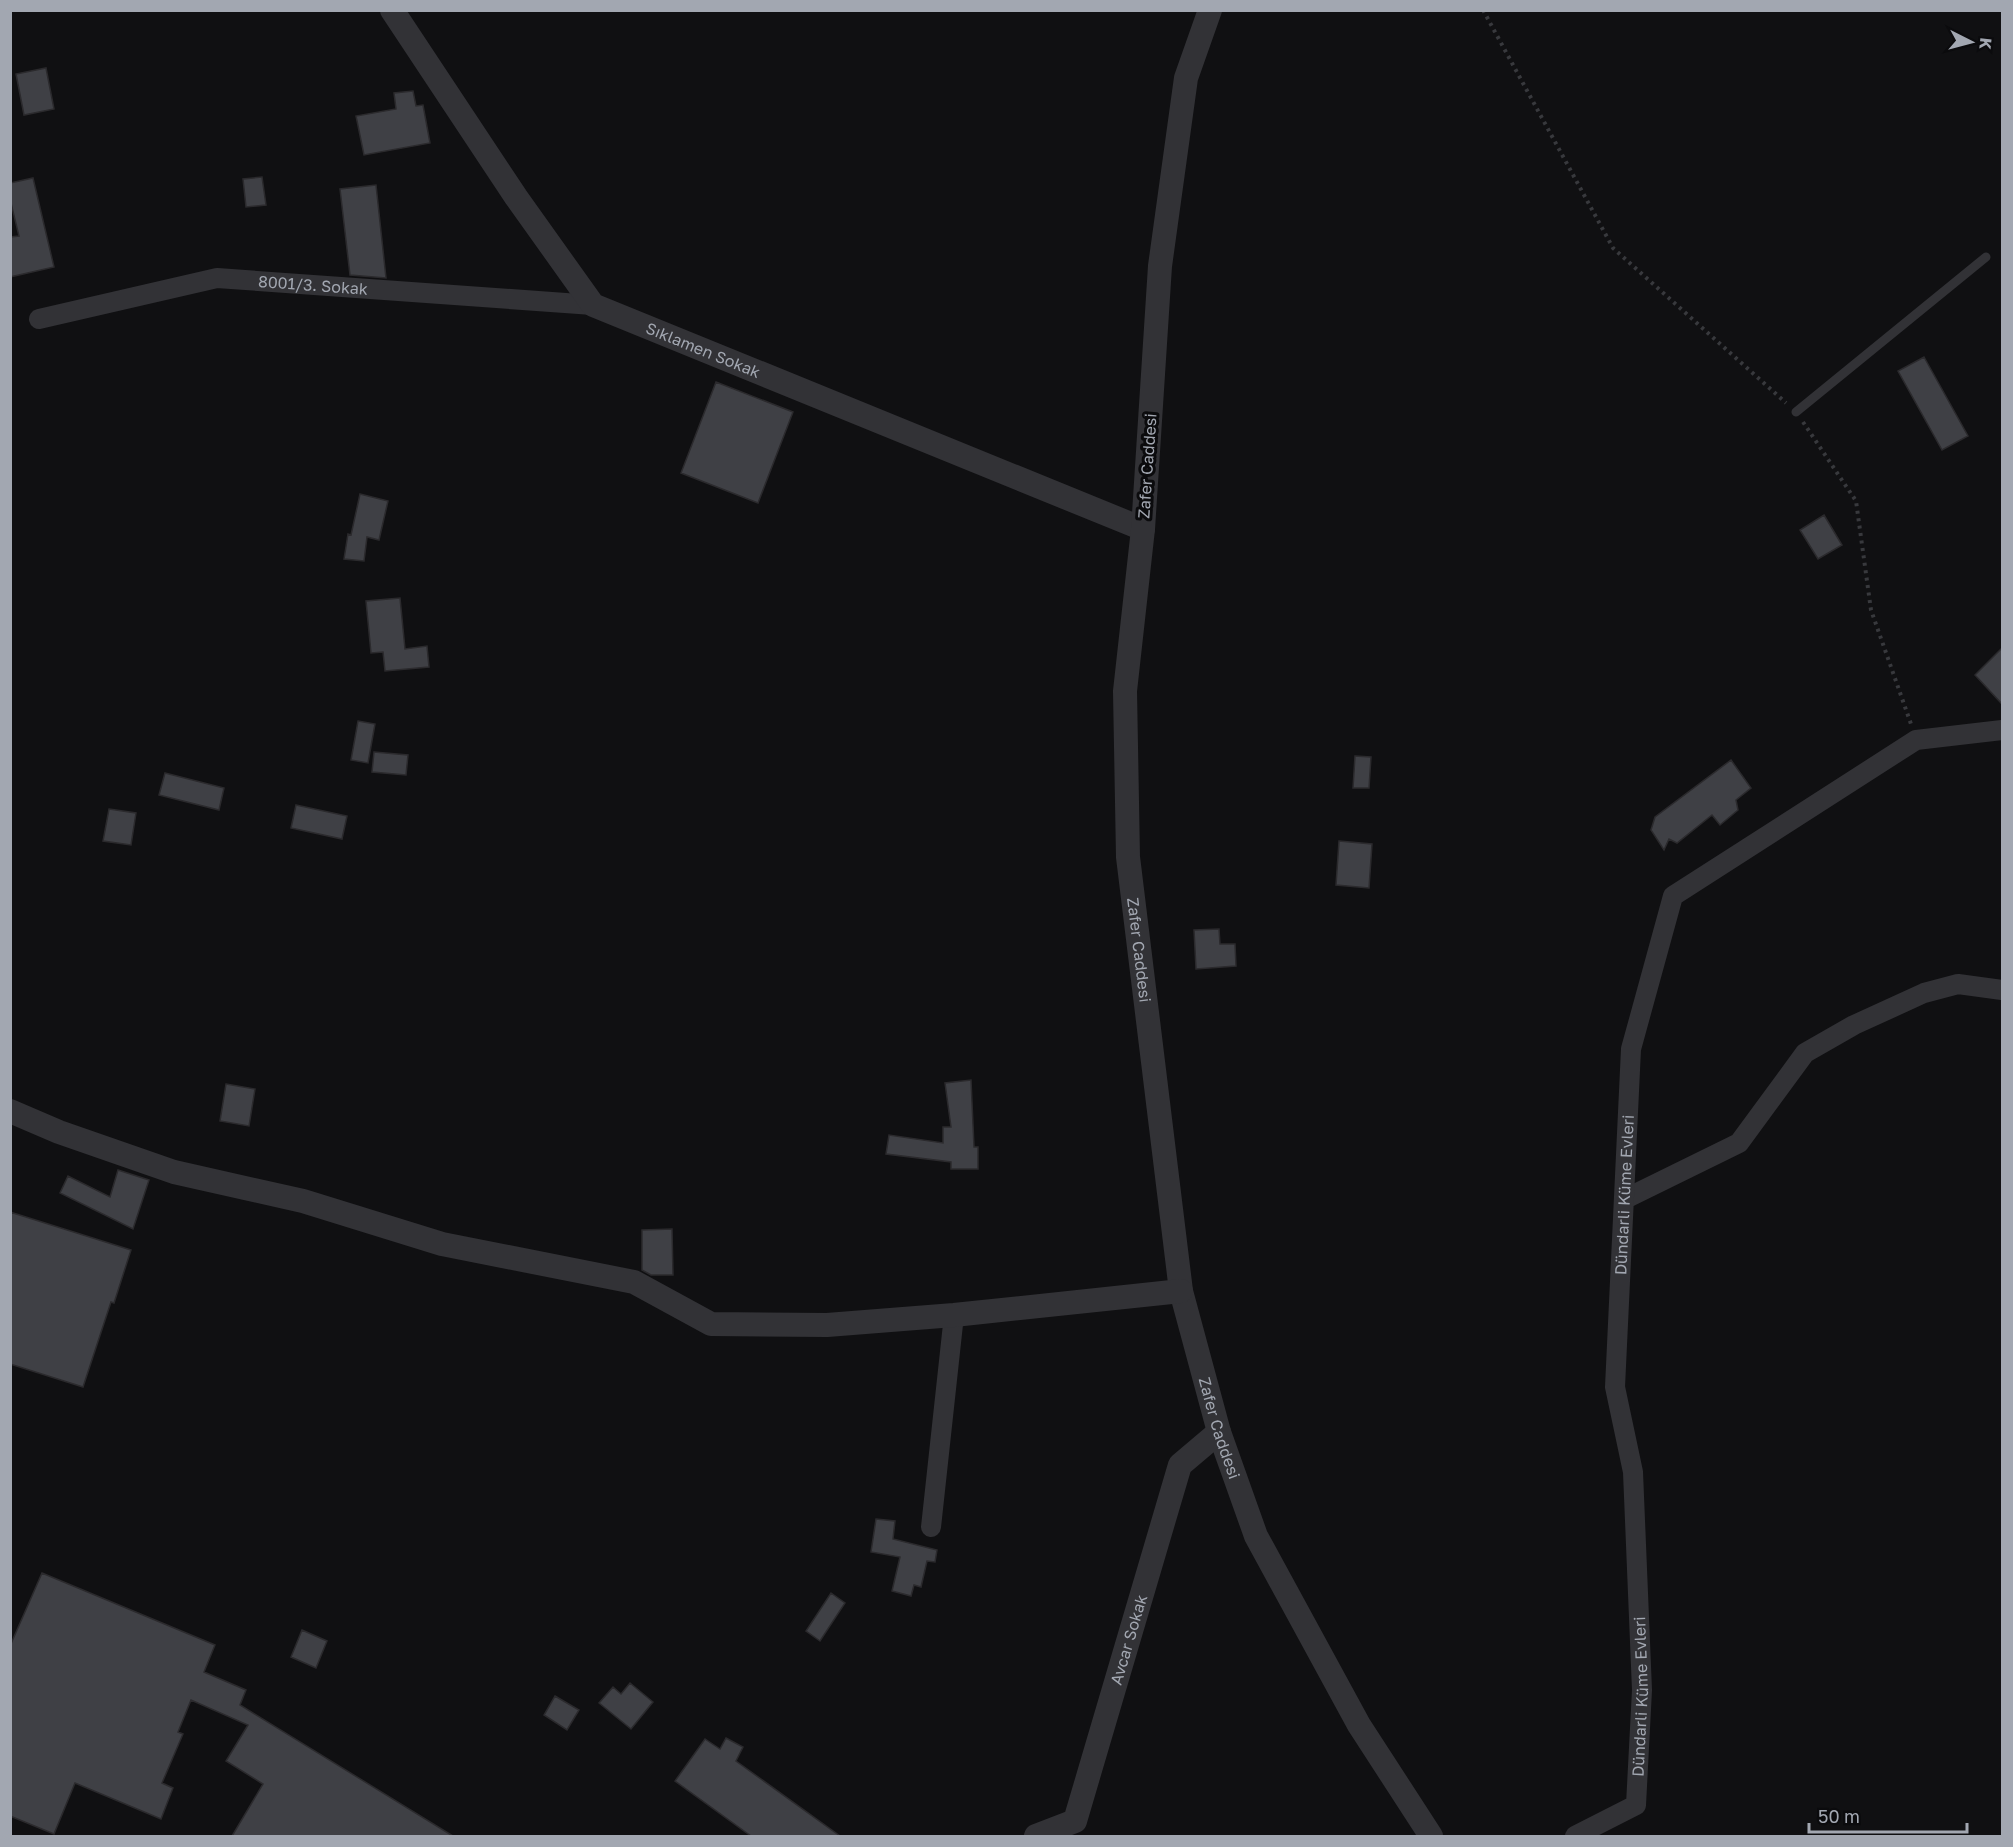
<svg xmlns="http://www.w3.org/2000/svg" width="2013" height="1847" viewBox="0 0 2013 1847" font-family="'Golos Text',sans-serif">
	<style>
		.building { fill: #3f4045; stroke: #2b2a2d; stroke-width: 1.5 }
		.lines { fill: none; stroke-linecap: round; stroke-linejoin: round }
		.path { stroke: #38393d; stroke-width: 4; stroke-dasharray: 3 4.5; stroke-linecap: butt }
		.service { stroke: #323236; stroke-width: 9 }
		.minor { stroke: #323236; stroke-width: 20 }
		.tertiary { stroke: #323236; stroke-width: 24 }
		.labels { text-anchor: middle; stroke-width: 6; stroke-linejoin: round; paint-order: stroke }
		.street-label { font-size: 16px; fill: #a2a7b1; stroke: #0b0b0d }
	</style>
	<rect width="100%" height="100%" fill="#101012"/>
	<path class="building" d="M46,68L54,109L24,115L16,74Z
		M413,91L416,106L423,105L430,143L364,155L356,116L396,109L394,93Z
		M262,177L266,205L246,207L243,179Z
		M33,178L54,267L10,277V237L19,236L10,199V183Z
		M376,185L386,278L350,275L340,189Z
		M1924,357L1968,436L1942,450L1898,371Z
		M716,382L793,412L758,503L681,473Z
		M360,494L388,501L379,540L367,537L364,561L344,559L348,534L351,535Z
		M1824,515L1842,545L1818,559L1800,530Z
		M400,598L405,649L427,646L429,667L385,671L383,652L371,653L366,601Z
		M2002,648V704L1975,675Z
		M358,721L375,724L368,763L351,760Z
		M374,752L408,755L406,775L372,772Z
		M1355,756L1371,757L1369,788H1353Z
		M1731,760L1751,788L1736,800L1738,810L1720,825L1712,815L1677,843L1669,839L1664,850L1651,830L1655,817Z
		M165,773L224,788L219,810L159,795Z
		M296,805L347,816L342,839L291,828Z
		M109,809L136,813L131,845L103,841Z
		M1339,841L1372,844L1369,888L1336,885Z
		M1219,929L1220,944H1235L1236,966L1196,969L1194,930Z
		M971,1080L974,1147H978V1169H951V1162L886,1154L889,1135L943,1143V1127H951L945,1083Z
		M226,1084L255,1089L249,1126L220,1121Z
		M118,1170L149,1180L133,1229L60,1193L68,1176L110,1197Z
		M10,1212L131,1250L114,1303L111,1302L83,1387L10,1364Z
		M672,1229L673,1275H651L642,1270V1230Z
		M876,1519L895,1521L893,1539L937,1550L935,1562L927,1561L921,1587L914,1585L911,1596L892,1591L900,1557L871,1552Z
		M42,1573L215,1645L204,1672L246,1690L240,1705L453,1836H232L263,1784L226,1761L248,1725L191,1700L178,1732L183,1734L162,1783L173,1788L161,1819L75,1783L54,1834L10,1816V1646Z
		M831,1593L845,1603L820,1641L806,1631Z
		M302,1630L327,1641L316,1668L291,1657Z
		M630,1683L653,1702L631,1729L599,1703L613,1687L621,1694Z
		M555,1696L579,1710L567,1730L544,1715Z
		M726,1738L743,1747L736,1761L840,1836H751L675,1781L705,1739L720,1749Z"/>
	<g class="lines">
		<path class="path" d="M1483,10L1613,248L1786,403
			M1803,422L1856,501L1871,610L1911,724"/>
		<path class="service" d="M1796,412L1986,257"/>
		<g class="minor">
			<path id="s1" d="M39,319L217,278L593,305"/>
			<path d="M1625,1199L1739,1143L1805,1053L1854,1025L1924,993L1958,984L2002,990"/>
			<path d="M931,1527L954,1315"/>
			<path id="s2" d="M1575,1836L1636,1805L1642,1690L1633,1472L1615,1387L1631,1049L1673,896L1916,740L2002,730"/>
		</g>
		<g class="tertiary">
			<path id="s3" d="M392,10L516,197L593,305L1143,529"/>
			<path id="s4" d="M1210,10L1186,78L1160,266L1143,529L1125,691L1128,857L1181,1291L1219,1432L1256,1536L1359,1725L1431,1836"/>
			<path d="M10,1111L59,1132L174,1172L303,1201L442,1244L634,1282L711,1324L827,1325L954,1315L1181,1291"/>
			<path id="s5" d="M1036,1836L1075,1821L1180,1465L1219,1432"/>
		</g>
	</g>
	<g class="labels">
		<g class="street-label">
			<text dy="6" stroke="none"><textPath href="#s1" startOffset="279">8001/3. Sokak</textPath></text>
			<text dy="6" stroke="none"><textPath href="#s3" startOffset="476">Sıklamen Sokak</textPath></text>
			<text transform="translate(1147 466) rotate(-86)" y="6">Zafer Caddesi</text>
			<text dy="6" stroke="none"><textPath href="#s4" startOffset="948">Zafer Caddesi</textPath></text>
			<text dy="6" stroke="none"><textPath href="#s2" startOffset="681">Dündarli Küme Evleri</textPath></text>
			<text dy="6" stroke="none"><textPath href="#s4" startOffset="1434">Zafer Caddesi</textPath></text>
			<text dy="6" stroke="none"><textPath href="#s5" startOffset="231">Avcar Sokak</textPath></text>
			<text dy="6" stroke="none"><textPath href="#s2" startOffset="177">Dündarli Küme Evleri</textPath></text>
		</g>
	</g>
	<rect width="2013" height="1847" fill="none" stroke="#a2a7b1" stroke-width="24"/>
	<g transform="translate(1971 42) rotate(96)" stroke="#0b0b0d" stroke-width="4.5" paint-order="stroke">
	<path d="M0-4.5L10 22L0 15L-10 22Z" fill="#a2a7b1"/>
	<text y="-9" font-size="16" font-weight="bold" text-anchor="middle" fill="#a2a7b1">K</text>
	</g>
	<path d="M1809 1823v9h158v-9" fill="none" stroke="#a2a7b1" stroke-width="3"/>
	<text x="1818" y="1823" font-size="18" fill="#a2a7b1" stroke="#0b0b0d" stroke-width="4.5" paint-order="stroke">50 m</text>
</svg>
